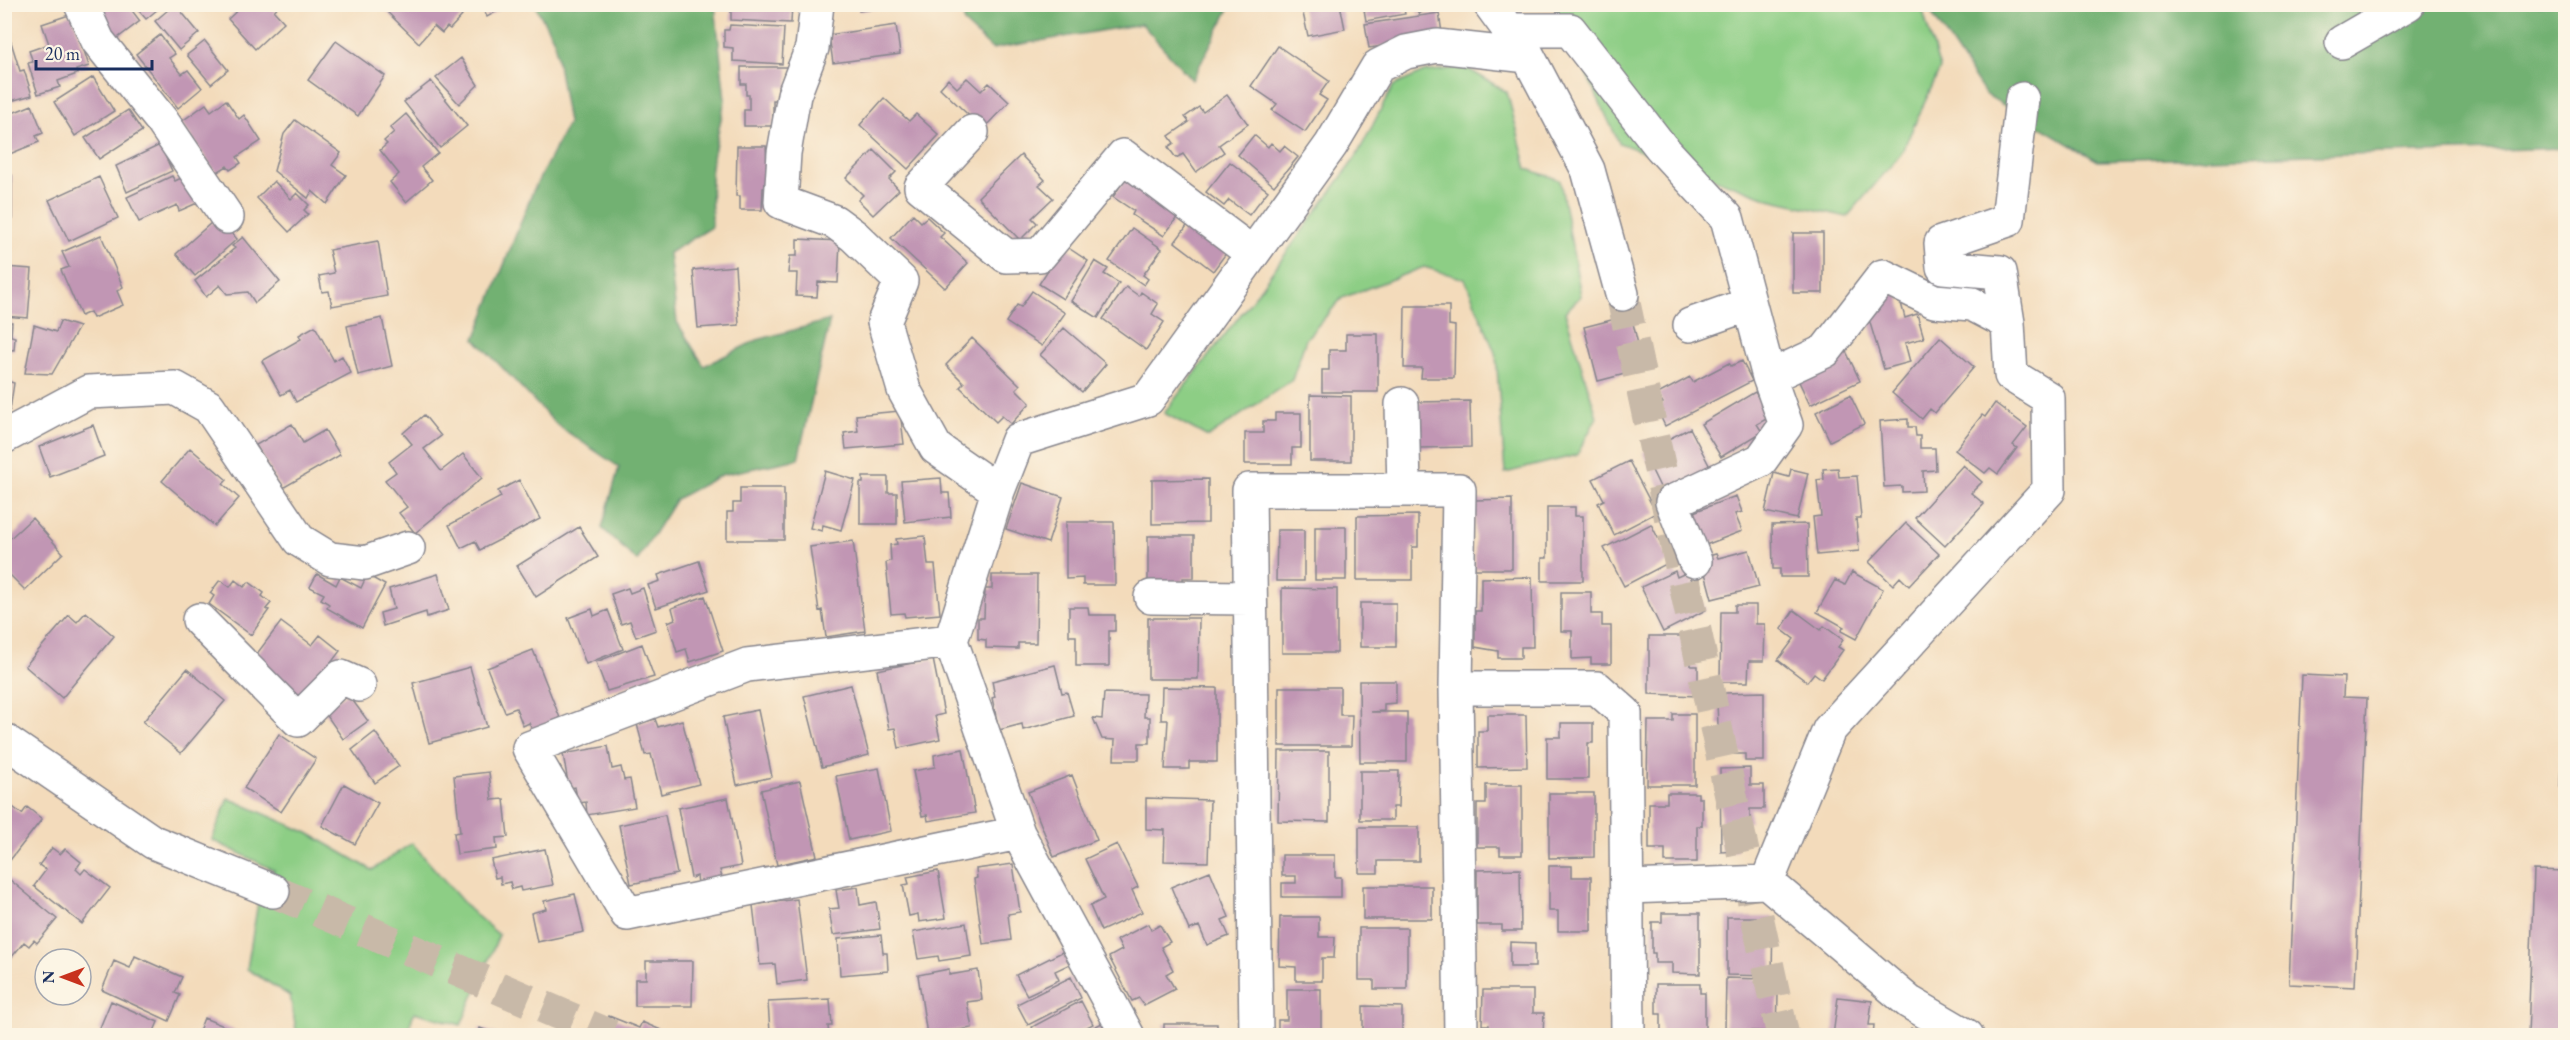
<svg xmlns="http://www.w3.org/2000/svg" width="2570" height="1040" viewBox="0 0 2570 1040" font-family="'EB Garamond',serif">
	<style>
		.green { fill: #8dce85; stroke: #547e72; stroke-width: 1.5 }
		.forest { fill: #72b172; stroke: #467068; stroke-width: 1.5 }
		.building { fill: #c196b4 }
		.lines { fill: none; stroke-linecap: round; stroke-linejoin: round }
		.minor-tunnel { stroke: #c8b9a8; stroke-width: 33; stroke-dasharray: 33 16; stroke-linecap: butt }
		.minor-casing { stroke: #87858c; stroke-width: 36 }
		.minor { stroke: #fff; stroke-width: 33 }
	</style>
	<rect width="100%" height="100%" fill="#fcf5e5"/>
	<filter id="ink" filterUnits="userSpaceOnUse"><feTurbulence type="fractalNoise" baseFrequency=".0167" numOctaves="2"/><feDisplacementMap in="SourceGraphic" scale="12" xChannelSelector="R" yChannelSelector="G"/><feConvolveMatrix kernelMatrix="1 2 1 2 8 2 1 2 1" color-interpolation-filters="sRGB"/></filter>
	<filter id="wash" filterUnits="userSpaceOnUse"><feTurbulence type="fractalNoise" baseFrequency=".008" numOctaves="4" result="noise"/><feDisplacementMap in="SourceGraphic" scale="24" xChannelSelector="R" yChannelSelector="G"/><feGaussianBlur stdDeviation="1.35" result="paint"/><feColorMatrix in="noise" values="0 0 0 0 0 0 0 0 0 0 0 0 0 0 0 0 0 1.4 0 .05"/><feComposite in="paint" operator="in"/></filter>
	<g filter="url(#wash)">
		<rect width="100%" height="100%" fill="#f3dbbb"/>
		<path class="green" d="M1554,5H1921L1940,69L1901,154L1847,217L1769,199L1619,143Z
			M1465,67L1507,92L1527,169L1560,180L1581,296L1565,312L1597,417L1577,455L1505,473L1496,355L1465,279L1424,267L1342,298L1306,339L1292,380L1208,437L1164,413L1252,300L1356,157L1393,86L1424,72Z
			M228,798L308,833L372,870L412,843L469,909L499,935L461,1025L414,1012L407,1035H297L290,996L247,969L259,896L274,870L212,840Z"/>
		<path class="forest" d="M535,5H715L725,100L711,166L712,227L669,253L677,322L704,366L757,340L830,320L798,459L721,475L676,499L637,561L602,528L619,467L557,425L475,339L533,191L568,123L554,40Z
			M963,5V4L1231,5L1192,80L1142,24L992,49L964,23Z
			M1931,5H2565V148L2098,161L1985,94L1932,14Z"/>
		<g id="blocks">
			<path class="building" d="M97,4H127L140,21L115,40L106,28L109,25L98,11Z
				M133,4H164L146,19Z
				M175,4L199,33L179,50L155,21Z
				M244,4H280L274,11L284,22L255,49L228,19Z
				M379,4H449L462,16L450,29L447,27L442,33L434,26L419,43Z
				M481,4H510L487,17Z
				M731,4H792L791,23L731,20Z
				M858,4H896V6L859,11Z
				M1301,4H1340L1345,29L1308,36Z
				M1363,4H1403L1405,14L1366,21Z
				M1413,4H1436L1419,14Z
				M1439,13L1442,33L1402,43L1369,48L1365,24Z
				M72,14L89,66L76,70L77,74L58,81L60,87L38,94L28,63L33,62L29,51L49,44L42,24Z
				M730,25L784,28L782,64L733,61V48L724,47V30H729Z
				M896,25L900,54L833,63L829,35Z
				M160,35L175,54L169,58L182,74L188,70L202,88L178,108L136,54Z
				M205,41L228,70L211,84L187,55Z
				M336,41L385,76L358,116L308,80Z
				M11,42L20,71L24,70L32,95L4,103V45Z
				M1278,46L1329,81L1319,95L1327,100L1305,132L1272,110L1277,104L1251,86Z
				M461,58L478,85L459,104L436,78Z
				M741,67H788V87H778V100H773V126H744V110H749V95H746V84H741Z
				M93,77L114,111L75,136L54,102Z
				M967,78L981,91L989,83L1009,102L983,129L940,88L948,79L957,88Z
				M431,81L467,126L440,148L404,102Z
				M1227,95L1248,124L1219,145L1224,152L1196,172L1183,154L1176,158L1168,147L1174,143L1169,136L1189,122L1185,117L1199,107L1203,112Z
				M884,98L909,121L916,114L939,135L908,169L860,125Z
				M226,100L239,119L244,115L261,141L237,157L241,163L230,170L227,166L216,173L181,122L206,104L211,111Z
				M32,105L43,133L36,136L39,142L5,156V116Z
				M128,110L142,131L99,159L85,138Z
				M406,114L438,153L421,167L432,180L406,202L390,182L399,174L380,150L387,144L384,141L394,132L390,128Z
				M295,120L341,153L332,165L346,175L327,204L312,191L308,198L274,171L284,134Z
				M1254,135L1268,147L1271,143L1280,151L1284,146L1298,157L1274,186L1238,155Z
				M160,145L172,171L127,192L116,166Z
				M737,146H766L768,188H763L762,210H740V196H736Z
				M874,150L896,172L889,179L899,190L873,215L858,200L863,195L846,178Z
				M1021,155L1045,180L1039,185L1053,198L1032,218L1037,223L1020,240L978,197Z
				M1230,162L1268,191L1249,215L1229,200L1224,206L1206,192Z
				M192,173L204,200L179,211L177,205L139,222L127,197L172,176L175,181Z
				M4,175H12V218H4Z
				M1127,175L1178,216L1164,236L1132,215L1134,211L1113,197Z
				M99,177L118,218L69,241L49,200Z
				M274,181L291,199L297,193L309,205L304,210L308,214L289,232L257,198Z
				M913,214L921,222L927,217L944,233L940,237L968,263L945,288L891,238Z
				M1192,219L1230,248L1213,271L1175,242Z
				M211,223H222L237,239L195,276L176,254Z
				M1132,228L1162,249L1143,275L1148,279L1144,285L1109,261Z
				M1793,233H1823V293H1793Z
				M101,235L123,287L117,291L123,305L93,318L90,312L81,316L61,270L69,267L62,252Z
				M243,237L280,282L255,303L248,292L227,294L220,285L206,297L195,281L235,248L232,246Z
				M797,239L840,241L838,283L818,282L817,297L796,296L797,273H788L790,256H797Z
				M378,241L387,296L332,306L329,291L322,292L319,276L334,273L329,250Z
				M1064,245L1088,261L1063,299L1039,284Z
				M1095,261L1108,269L1104,274L1119,283L1098,318L1071,301Z
				M735,266L739,325L698,328L693,270Z
				M4,267L32,269L28,318L4,316Z
				M1126,287L1139,296L1141,292L1158,304L1152,314L1164,322L1146,350L1103,319Z
				M1032,291L1065,313L1042,346L1006,322L1017,305L1021,307Z
				M1898,292L1905,318L1917,314L1924,338L1905,343L1910,362L1884,369L1866,310L1875,299Z
				M1405,306H1449V325L1455,326L1454,378H1421L1422,368H1404Z
				M1631,315L1644,369L1598,381L1584,327Z
				M382,318L392,366L358,375L347,326Z
				M60,321L79,327L52,374L25,373L34,325L56,332Z
				M4,322H12L11,336L15,337L14,350L4,349Z
				M315,326L334,361L342,356L351,373L296,402L290,390L281,395L262,361L301,339L299,335Z
				M1064,328L1106,364L1082,392L1040,355Z
				M1346,334H1378V392H1322V370H1329V350H1346Z
				M1940,337L1974,367L1935,413L1930,409L1922,419L1892,393Z
				M972,338L1020,385L1016,389L1030,403L1011,424L1002,416L996,422L960,387L964,383L946,365Z
				M1845,349L1860,381L1810,405L1795,373Z
				M1742,361L1752,381L1665,426L1656,407L1663,403L1658,394L1690,377L1693,382L1729,363L1731,366Z
				M4,375L8,376L7,381L14,383L10,410L4,409Z
				M1755,392L1770,417L1757,424L1762,432L1721,457L1701,424Z
				M1310,395L1351,396V461H1310Z
				M1850,395L1864,424L1830,441L1816,412Z
				M1470,401L1471,447L1417,448V402Z
				M1995,403L2027,427L2013,445L2017,448L1998,474L1990,468L1985,473L1955,450L1982,415L1985,417Z
				M900,411L904,444L846,449L844,433L858,431L856,415Z
				M1275,413H1301V448H1292V464H1245V433H1263V421H1275Z
				M424,415L441,436L424,449L441,471L463,454L482,478L415,533L399,513L407,507L385,480L396,472L389,462L412,444L403,433Z
				M1908,419V427H1915L1916,436H1920V448H1935L1936,470L1923,471L1924,491L1902,492V486L1884,487L1880,421Z
				M292,424L303,443L325,430L340,455L281,489L256,445Z
				M93,425L104,456L50,477L39,447Z
				M1690,428L1711,469L1663,493L1643,452Z
				M190,448L227,480L223,484L239,498L215,526L162,481Z
				M1629,461L1656,513L1614,535L1598,503L1604,500L1593,479Z
				M1963,465L1982,482L1971,493L1984,504L1945,546L1915,518Z
				M1838,468L1839,477L1857,476L1861,518H1856L1859,551L1817,555L1813,517L1821,516L1817,480L1824,479L1823,469Z
				M1791,469L1808,473L1797,519L1765,512L1774,473L1789,477Z
				M825,471L855,480L841,530L823,525L822,531L810,528Z
				M863,477H888V493H897V524H860V483H863Z
				M941,478L942,493H949L951,517L905,522L901,481Z
				M1208,479V523L1152,524V480Z
				M519,480L540,519L480,550L475,541L461,548L449,525L501,497L498,491Z
				M1022,483L1063,497L1048,543L1006,529Z
				M740,488H784V540H727V512H733V503H740Z
				M1736,496L1742,512L1735,514L1742,531L1703,546L1691,513Z
				M1512,499V569H1475V500Z
				M1547,507H1575V516H1583V581H1542V558H1547Z
				M1418,515V547H1412V580H1357V516Z
				M32,518L63,553L25,590L4,569V544Z
				M1066,522H1114L1115,585H1083V578L1066,579Z
				M1906,523L1939,554L1909,586L1900,577L1893,585L1869,562Z
				M1651,524L1670,562L1624,586L1604,548Z
				M1807,524L1808,577H1780V569H1773L1772,525Z
				M579,527L598,557L536,597L517,566Z
				M1315,527H1346V580H1315Z
				M1277,530H1304V581H1276Z
				M925,536L928,565H935L940,614L905,617L904,613L891,614L886,562L891,561L890,545L897,544L896,539Z
				M1148,536H1194V578H1183V582L1148,583Z
				M853,541L865,631L826,637L822,610L819,611L810,547Z
				M1749,550L1759,587L1712,599L1701,558L1716,554L1718,558Z
				M699,561L709,590L656,608L648,585L660,581L658,575Z
				M1675,571L1677,577L1688,572L1706,610L1663,632L1641,587Z
				M1852,572L1883,589L1856,639L1841,631L1844,627L1817,612L1835,580L1845,585Z
				M317,574L336,585L340,577L361,588L367,575L385,585L362,628L327,608L329,604L321,599L324,594L310,587Z
				M438,574L449,610L427,617L426,612L383,626L380,613L394,609L389,589Z
				M992,575H1037L1036,643H1018V649L986,648V640L978,639V618H984L985,589H992Z
				M1532,577L1533,647H1521V658H1498V651L1475,647V611H1481V578Z
				M220,580L230,587L235,580L244,587L249,582L264,593L262,596L271,603L266,609L269,610L251,635L209,604L214,596L210,593Z
				M628,588L630,593L643,588L656,630L636,637L630,621L621,624L611,594Z
				M1282,588L1337,589V653H1282Z
				M1561,592H1591V614H1602V626H1611V664H1591V658L1572,659V631H1561Z
				M705,596L723,651L690,662L686,649L677,652L668,622L675,619L672,608Z
				M1360,603H1396V647H1360Z
				M1735,605H1756V624H1765L1764,661H1749L1748,682H1720L1721,612H1735Z
				M1069,607H1088L1089,615H1115V631H1109V666H1076V636H1069Z
				M592,609L594,616L608,610L623,649L586,664L568,618Z
				M1794,610L1821,630L1824,626L1843,640L1838,647L1843,650L1822,679L1814,673L1807,682L1778,660L1794,639L1781,629Z
				M86,612L114,636L62,698L25,666L69,615L77,622Z
				M1148,618H1199L1198,679H1148Z
				M281,622L312,645L320,635L340,651L301,703L249,664Z
				M1649,636H1691V666H1698V696L1649,694Z
				M642,644L654,677L607,691L596,662Z
				M533,650L560,718L532,730L529,723L523,726L516,708L505,712L487,668Z
				M933,659L944,714L935,716L940,739L899,748L895,728L889,729L877,670Z
				M1055,665L1062,693L1067,692L1074,716L1023,730L1022,724L999,730L992,698L995,697L992,681Z
				M470,667L487,727L429,743L413,683Z
				M187,669L225,701L181,753L143,722Z
				M2302,675L2344,677L2343,697L2367,698L2355,987L2289,984Z
				M1359,681H1396V703L1384,704V711L1371,712H1407V762H1360Z
				M851,685L869,755L822,767L804,696Z
				M1162,687L1217,688V762H1189V769H1165L1168,720H1161Z
				M1279,687H1340V715H1352L1351,746H1279Z
				M1764,692V761H1745V754H1723V725H1718L1717,703H1725V693Z
				M2564,692H2566V787H2560Z
				M347,693L368,721L343,739L323,710Z
				M1104,693L1145,694L1144,717H1150V743H1139V760H1114L1115,740L1102,739L1093,718L1102,719Z
				M758,710L772,777L737,785L723,717Z
				M1673,714H1695V785H1647L1648,721H1673Z
				M1487,715H1526L1527,767L1478,768V731H1487Z
				M655,719L658,727L682,720L699,784L661,794L651,754L645,755L637,724Z
				M1561,723H1593V743H1588V779H1547V737H1561Z
				M375,732L399,766L375,783L352,750Z
				M279,734L316,759L281,812L244,788Z
				M608,746L612,769L621,767L624,780L630,779L635,807L587,815L586,802L578,803L575,787L569,788L563,754Z
				M963,749L975,813L928,821L927,815L922,816L913,771L935,767L934,755Z
				M1279,751H1329V822L1278,821Z
				M879,768L891,831L849,840L836,776Z
				M1750,768V785H1764V809H1750V822H1743V838H1737V851L1721,852L1720,769Z
				M1360,771H1399L1398,807H1393V820H1360Z
				M489,772L492,800L504,799L508,837L496,838L497,849L457,854L454,833L460,832L454,776Z
				M1072,775L1097,840L1054,857L1028,792Z
				M800,781L817,856L777,865L761,790Z
				M344,784L378,803L355,844L322,826Z
				M1486,785H1522V855H1500V847H1477V804H1486Z
				M1549,793H1594V857L1549,858Z
				M1667,793H1698V798H1702V826H1697V862H1665V849H1649V803H1667Z
				M728,798L741,866L720,870L722,878L698,883L697,876L691,878L678,808Z
				M1146,798L1210,800L1208,862L1164,861L1165,830L1146,829Z
				M5,801L22,814L27,807L42,819L4,868Z
				M665,815L677,874L631,884L619,825Z
				M1359,827H1419V861H1378V873H1359Z
				M1117,844L1138,887L1132,890L1142,912L1101,931L1090,906L1104,899L1085,859Z
				M52,848L60,854L65,849L81,862L76,869L81,874L85,869L110,888L82,924L34,886L46,870L39,865Z
				M545,849L553,885L521,891L520,887L512,889L510,882L501,884L500,877L495,878L491,860Z
				M1282,855H1335V877H1341V897H1282V883H1296V876H1282Z
				M1013,864L1020,912L1008,914L1011,940L983,944L974,879L977,878L976,869Z
				M1549,866H1572V877H1591V931H1558V911H1549Z
				M1520,869L1521,931H1502V925H1477V870Z
				M2534,870L2566,871V1036H2528Z
				M938,871L946,918L919,922L918,914L909,916L903,885L909,884L907,877Z
				M1210,871L1229,917L1222,920L1229,936L1207,945L1199,926L1189,930L1171,887Z
				M9,879L57,919L37,943L34,940L29,946L24,942L11,958L4,953V885Z
				M1363,886H1432V919H1363Z
				M858,887L860,905L876,902L880,929L833,935L829,909L839,908L836,890Z
				M575,894L584,932L537,942L531,913L546,909L544,901Z
				M797,899L807,980L777,984L775,964L760,965L753,905Z
				M1662,913H1700V974L1672,973V963H1655V953H1652V922H1662Z
				M1280,917H1319V937H1335L1334,958H1322V981H1296V967L1279,966Z
				M1727,917H1773L1772,976L1727,975Z
				M966,923L971,956L939,961L938,956L918,959L913,932Z
				M1148,924L1151,930L1160,925L1170,942L1161,947L1173,970L1166,974L1175,989L1144,1005L1139,998L1132,1001L1109,957L1122,950L1117,940Z
				M1359,928H1407V989H1374V980H1359Z
				M881,935L883,953H887L888,971L840,975L838,939Z
				M1510,942L1535,943V967H1510Z
				M1064,951L1070,964L1055,971L1059,980L1027,995L1016,975Z
				M135,956L182,977L175,993L180,995L169,1021L102,990L114,961L130,968Z
				M646,961H693L692,1006H635V979H646Z
				M949,969V975L978,970L982,1000L967,1002L972,1028L927,1035L918,975Z
				M1071,977L1081,998L1028,1025L1017,1004Z
				M1726,978L1764,979V994H1778L1777,1032L1725,1030Z
				M1656,984H1700V993H1705V1036L1661,1034V1014H1656Z
				M1287,989H1321V1036H1278V1020H1287Z
				M1483,990H1533V1013H1544L1543,1036H1489V1025H1482Z
				M1838,997L1872,1001L1869,1025H1874L1873,1036H1833Z
				M830,999L832,1026H828L829,1036H782V1030L770,1032L768,1002Z
				M111,1001L158,1022L152,1036H111L99,1030Z
				M1081,1001L1093,1024L1070,1036H1036L1032,1027Z
				M1363,1006L1402,1007V1036H1363Z
				M609,1016L639,1028L642,1022L675,1036H601Z
				M204,1018L246,1035V1036H197Z
				M1102,1023L1108,1036H1076Z
				M1164,1024H1217V1036H1164Z
				M480,1028L499,1035V1036H477Z
				M1911,1028L1923,1036H1907Z"/>
		</g>
	</g>
	<g filter="url(#ink)">
		<use href="#blocks" fill-opacity="0" stroke="#87858c" stroke-width="1.5"/>
		<g class="lines">
			<path class="minor-tunnel" d="M1622,294L1783,1036
				M273,891L611,1036"/>
			<defs>
				<path id="minor" d="M81,4L98,41L162,121L227,217
					M817,4L812,48L794,95L784,153L781,202L835,222L854,236L901,281L884,322L904,390L936,448L998,491
					M1490,4L1528,56L1588,170L1622,294
					M1509,30H1570L1661,147L1727,218L1769,377L1786,425L1761,460L1672,502L1695,561
					M2342,42L2408,4
					M972,132L921,187L1006,256L1040,255L1123,156L1252,253
					M1690,325L1749,304
					M1769,377L1825,351L1883,276L1934,301L1972,304L2008,323
					M1402,404L1404,490
					M4,437L88,392L175,388L209,407L299,540L330,559L365,563L408,548
					M1151,597L1250,598
					M199,620L298,720L341,677L359,685
					M951,641L747,665L529,748L627,914L1018,833
					M1456,688H1597L1625,713L1628,1036
					M4,740L153,842L273,891
					M1767,882L1909,1002L1967,1036
					M1628,887L1767,882L1829,730L2049,490L2048,398L2011,375L2008,323L2000,272L1943,267L1941,243L2008,220L2022,99
					M1128,1036L1018,833L951,641L998,491L1018,440L1148,399L1331,145L1378,66L1406,52L1437,46L1528,56
					M1256,1036L1249,490H1459L1456,688L1461,1036"/>
			</defs>
			<use href="#minor" class="minor-casing"/>
			<use href="#minor" class="minor"/>
		</g>
	</g>
	<rect width="2570" height="1040" fill="none" stroke="#fcf5e5" stroke-width="24"/>
	<g transform="translate(63 977) rotate(270)"><circle r="28" fill="#fcf5e5" stroke="#a2a6af" stroke-width="1.5"/>
	<path d="M0-4.5L10 22L0 15L-10 22Z" fill="#c8321e"/>
	<text y="-9" font-size="16" font-weight="bold" text-anchor="middle" fill="#1b2f5e">N</text>
	</g>
	<path d="M36 60v9h116v-9" fill="none" stroke="#1b2f5e" stroke-width="3"/>
	<text x="45" y="60" font-size="18" fill="#1b2f5e" stroke="#fcf5e5" stroke-width="4.5" paint-order="stroke">20 m</text>
</svg>
